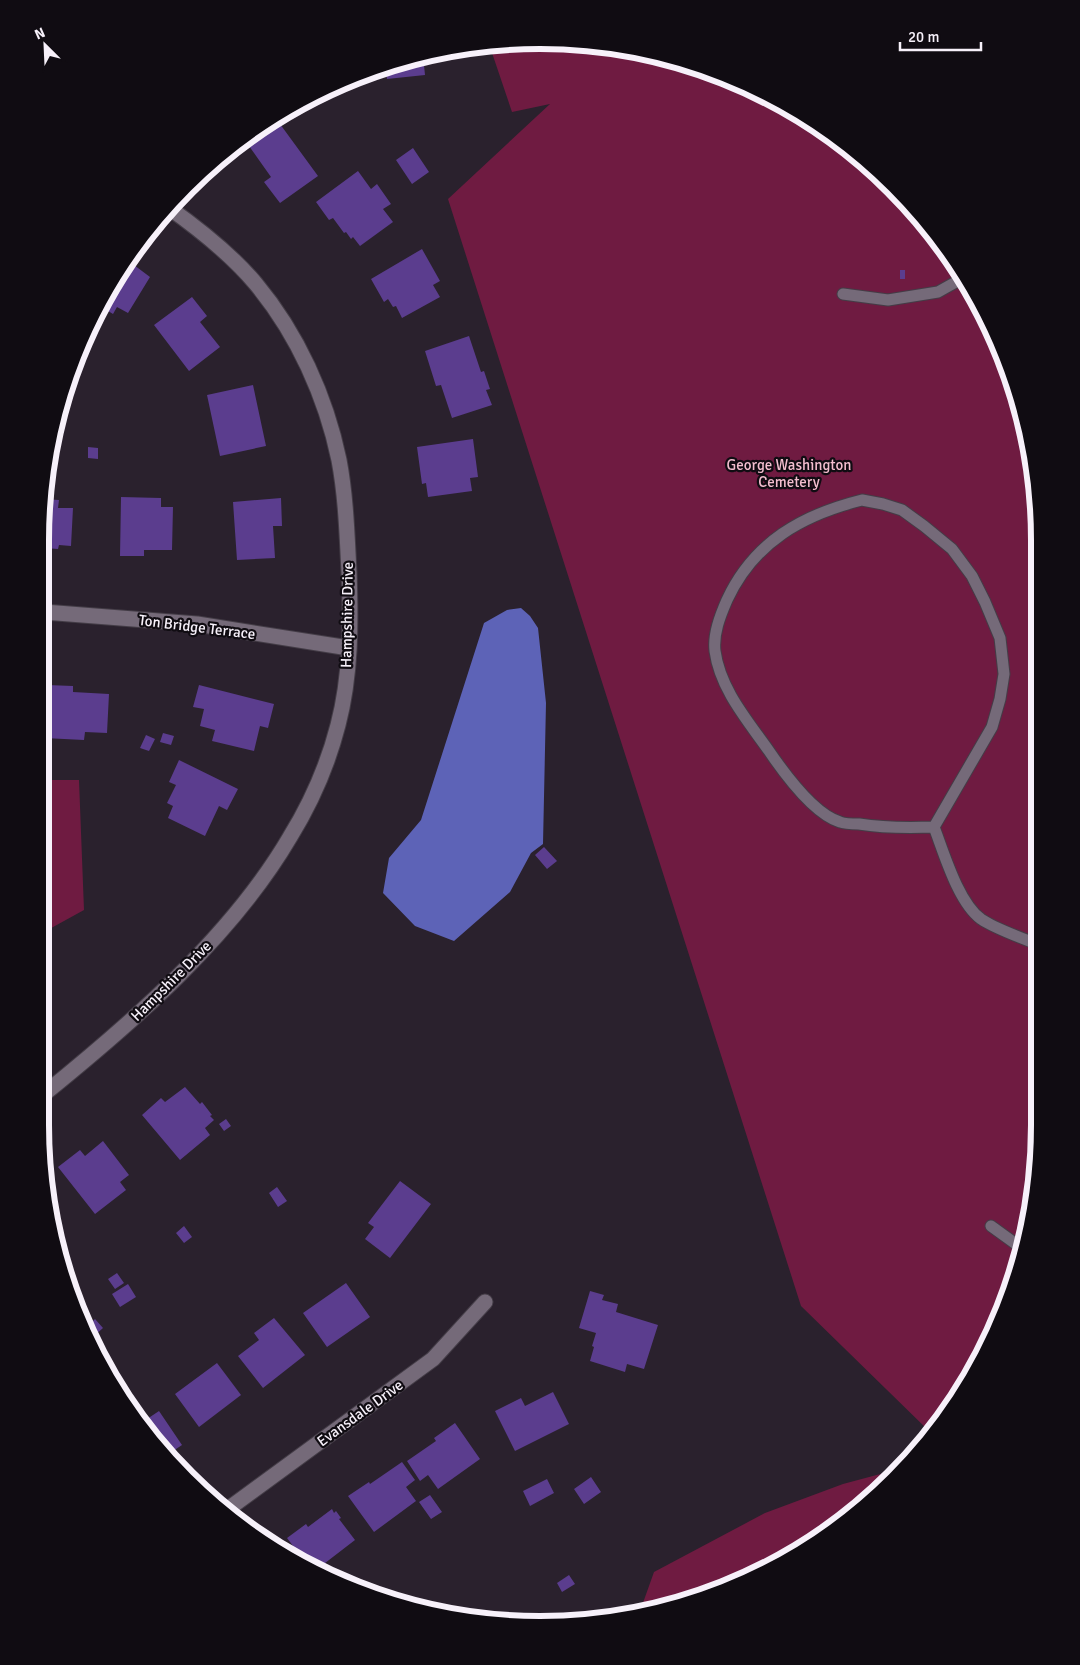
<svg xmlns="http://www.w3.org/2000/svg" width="1080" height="1665" viewBox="0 0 1080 1665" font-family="Signika,sans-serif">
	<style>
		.green { fill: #6f1b41 }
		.water { fill: #5d63b7 }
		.building { fill: #5b3d8e }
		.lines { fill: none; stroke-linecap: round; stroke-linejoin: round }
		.lane-casing { stroke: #443d47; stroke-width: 13 }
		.street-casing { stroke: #443d47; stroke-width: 17 }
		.lane { stroke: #756a79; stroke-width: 11 }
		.street { stroke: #756a79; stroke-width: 15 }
		.labels { text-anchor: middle; stroke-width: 4.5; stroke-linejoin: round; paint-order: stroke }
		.park-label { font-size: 15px; fill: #f3becf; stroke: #100c12 }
		.street-label { font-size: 15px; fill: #f7f1fa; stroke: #100c12 }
		.rim { fill: none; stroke: #f7f1fa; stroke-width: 6 }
	</style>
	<rect width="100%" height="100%" fill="#2a212d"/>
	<path class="green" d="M507,41L605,44L700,66L790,107L869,164L936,235L988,319L1023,411L1039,508L1036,1190L1002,1317L956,1403L933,1433L929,1431L801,1306L448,199L550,104L512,112L489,44Z
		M44,780H79L84,910L44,932Z
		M899,1469L818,1541L761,1574L670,1608L639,1614L654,1572L765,1513L843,1484Z"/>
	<path class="water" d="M521,608L530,616L538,628L546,703L543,844L531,853L510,892L454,941L415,926L383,893L389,858L421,820L484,623L507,610Z"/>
	<path class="building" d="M423,55L425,75L387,79L385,67L410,57Z
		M280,124L318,176L280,203L264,182L271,177L249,146Z
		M413,148L429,172L412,184L396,160Z
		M358,171L371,189L377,184L391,204L383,209L393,222L360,246L353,237L351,239L346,232L344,233L333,218L329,220L316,202Z
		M422,249L440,281L433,285L440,297L402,318L396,306L393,307L388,299L384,302L371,279Z
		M130,262L150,277L128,313L117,307L113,314L100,306Z
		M900,270H905V279H900Z
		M192,297L207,316L200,322L220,347L189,371L154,325Z
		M469,336L481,372L484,371L490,389L486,390L492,405L452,418L441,385L436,386L425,351Z
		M253,385L266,446L220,456L207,395Z
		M473,439L478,477L470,478L472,491L428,497L426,483L422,484L417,447Z
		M88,447L98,448V459L88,458Z
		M121,497L161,498V507H173L172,550H144V556H120Z
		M281,498L282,526H273L275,558L237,560L233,502Z
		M44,499L59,500L58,508H73L71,546L59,545L58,549L44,548Z
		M47,685L73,686V692L109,694L107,733L85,732L84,740L44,738Z
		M199,685L274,704L268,728L260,726L254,751L212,741L215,730L200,726L204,709L193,707Z
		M163,733L174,736L171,745L160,742Z
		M146,735L155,739L149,751L140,748Z
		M179,760L238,789L227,810L219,806L205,836L168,818L173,806L167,803L176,785L169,782Z
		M544,847L557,861L547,869L535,855Z
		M185,1087L200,1104L202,1102L212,1115L210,1116L214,1120L205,1128L210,1135L180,1160L142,1115L161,1098L165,1102Z
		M226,1119L231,1126L224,1131L219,1124Z
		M103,1141L129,1175L120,1182L126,1190L95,1214L58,1167L80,1150L85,1156Z
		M400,1181L431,1204L390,1258L365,1239L374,1227L368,1223Z
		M277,1187L287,1201L278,1207L269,1193Z
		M184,1226L192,1237L184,1243L176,1233Z
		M117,1273L124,1283L115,1289L108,1279Z
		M346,1283L370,1317L327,1347L303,1313Z
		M128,1284L136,1297L120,1307L112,1294Z
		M590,1291L604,1295L602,1300L618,1304L616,1312L658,1325L644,1369L627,1364L625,1372L590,1361L594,1347L592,1346L596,1333L579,1328Z
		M274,1318L305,1355L263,1388L238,1356L259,1340L254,1333Z
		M95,1319L103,1328L93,1337L87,1327Z
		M217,1363L241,1395L199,1427L175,1394Z
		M553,1392L569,1424L515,1451L495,1411L521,1398L525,1406Z
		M159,1411L182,1445L167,1455L141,1423Z
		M455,1423L480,1459L438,1489L428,1475L420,1481L407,1461L436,1441L434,1438Z
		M402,1462L415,1480L406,1487L416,1501L374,1532L348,1496L369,1482L370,1484Z
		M591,1477L601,1492L584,1504L574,1489Z
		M547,1479L554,1493L530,1506L523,1491Z
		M430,1495L442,1512L431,1519L419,1502Z
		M332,1509L334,1513L336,1511L341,1518L339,1519L355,1540L316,1570L309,1567L287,1538L306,1524L308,1527Z
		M569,1575L575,1584L562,1592L557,1583Z"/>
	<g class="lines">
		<defs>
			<path id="lane" d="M843,294L888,300L938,292L963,278
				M862,500L883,504L902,510L924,526L952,549L972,576L985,602L1000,638L1004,674L1000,699L992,727L934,827C909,828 884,828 859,824C853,824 845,824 840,822C814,814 784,773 769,751C748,721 720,689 715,651C713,634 720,616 727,600C754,542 802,515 862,500Z
				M934,827C944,853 958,902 981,919C994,928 1021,938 1037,944
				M991,1226L1020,1247"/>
			<path id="street" d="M44,612L197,624L349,648
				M44,1094C133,1022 232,936 290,837C311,803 328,764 338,725C351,676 351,622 349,572C347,535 346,497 339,460C326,397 297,333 256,284C231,254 199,229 168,207
				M224,1512L433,1359L485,1302"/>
		</defs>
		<use href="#lane" class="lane-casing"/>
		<use href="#street" class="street-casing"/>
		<use href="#lane" class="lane"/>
		<use href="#street" class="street"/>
	</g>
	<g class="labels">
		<g class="park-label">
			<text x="789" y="470">George Washington<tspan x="789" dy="17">Cemetery</tspan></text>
		</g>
		<g class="street-label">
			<text transform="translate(347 615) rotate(-89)" y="5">Hampshire Drive</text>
			<text transform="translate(197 627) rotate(7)" y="5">Ton Bridge Terrace</text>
			<text transform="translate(171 981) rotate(-45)" y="5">Hampshire Drive</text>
			<text transform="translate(360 1413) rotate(-36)" y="5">Evansdale Drive</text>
		</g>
	</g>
	<path d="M0 0H1080V1665H0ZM540 49H540A491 491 0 0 1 1031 540V1125A491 491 0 0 1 540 1616H540A491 491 0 0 1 49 1125V540A491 491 0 0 1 540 49Z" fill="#100c12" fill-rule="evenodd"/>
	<path class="rim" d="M540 49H540A491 491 0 0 1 1031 540V1125A491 491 0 0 1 540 1616H540A491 491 0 0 1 49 1125V540A491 491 0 0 1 540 49Z"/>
	<g transform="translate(45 45) rotate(336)" stroke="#100c12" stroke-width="4" paint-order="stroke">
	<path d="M0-4L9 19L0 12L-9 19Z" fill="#f7f1fa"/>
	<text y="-8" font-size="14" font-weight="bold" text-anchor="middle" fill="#f7f1fa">N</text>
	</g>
	<path d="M900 42v8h81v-8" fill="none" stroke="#f7f1fa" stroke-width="2.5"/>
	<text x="908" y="42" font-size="15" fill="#f7f1fa" stroke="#100c12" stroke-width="4" paint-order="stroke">20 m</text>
</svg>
